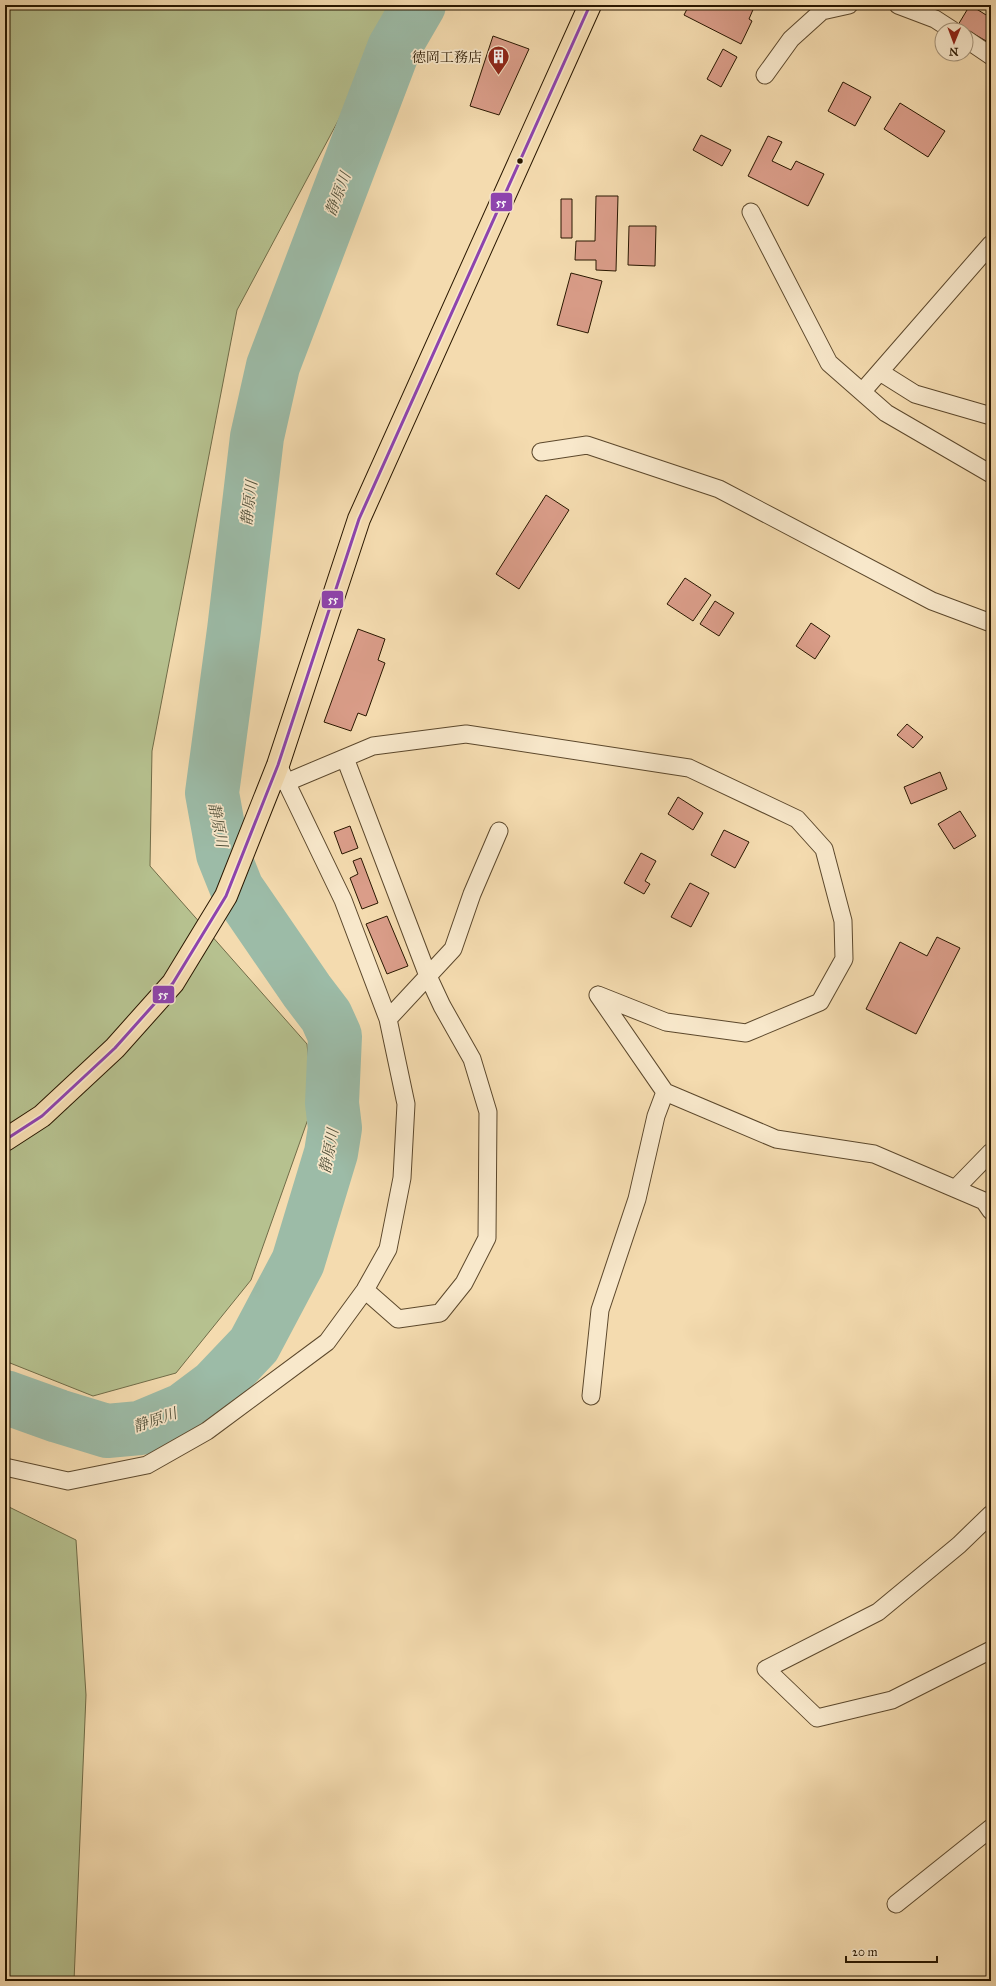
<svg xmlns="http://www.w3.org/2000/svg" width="996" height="1986" viewBox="0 0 996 1986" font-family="'IM FELL Great Primer','Noto Serif JP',serif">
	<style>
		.green { fill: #b6c18f; stroke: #706c48 }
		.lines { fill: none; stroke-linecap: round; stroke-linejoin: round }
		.river { stroke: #9cbba7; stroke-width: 54 }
		.building { fill: #da9d89; stroke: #291700 }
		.service-casing { stroke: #5c482c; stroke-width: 19 }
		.primary-casing { stroke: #291700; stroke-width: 24 }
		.service { stroke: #f8e8cb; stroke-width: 17 }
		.primary { stroke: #f4dbaf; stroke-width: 22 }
		.bus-1-casing { stroke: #f8e8cb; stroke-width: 6 }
		.bus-1 { stroke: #8e44ad; stroke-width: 3 }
		.bus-dot { fill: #291700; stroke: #f8e8cb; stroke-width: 1.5 }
		.labels { text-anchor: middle; stroke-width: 3.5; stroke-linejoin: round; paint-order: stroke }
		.poi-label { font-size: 14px; fill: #291700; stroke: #f8e8cb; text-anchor: end }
		.water-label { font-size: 15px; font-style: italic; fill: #51503a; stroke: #f8e8cb }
		.line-badge { stroke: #f8e8cb; stroke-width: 1.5 }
		.badge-label { font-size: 11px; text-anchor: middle; font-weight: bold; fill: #fff }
	</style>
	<rect width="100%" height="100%" fill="#f4dbaf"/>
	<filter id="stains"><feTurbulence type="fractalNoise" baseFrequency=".005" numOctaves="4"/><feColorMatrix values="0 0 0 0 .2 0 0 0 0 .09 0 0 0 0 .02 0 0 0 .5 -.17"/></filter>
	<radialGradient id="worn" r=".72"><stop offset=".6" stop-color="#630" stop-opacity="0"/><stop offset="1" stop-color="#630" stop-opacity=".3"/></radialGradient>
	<path class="green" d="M5,5H400L237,310L152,751L150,866L307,1044L313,1105L251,1280L176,1373L93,1396L5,1361Z
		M5,1505L76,1540L86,1695L74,1981H5Z"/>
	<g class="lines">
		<path class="river" d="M5,1397L58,1416L107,1431L140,1428L183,1410L215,1386L254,1345L298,1262L331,1153L335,1128L332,1103L335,1036L326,1016L307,991L237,889L223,854L212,793L234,630L257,437L273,366L394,48L419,5"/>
	</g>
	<path class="building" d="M689,5H755L749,19L752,21L741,44L684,15Z
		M970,5L991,18V37L988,42L958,25Z
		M493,36L529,49L499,115L470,106Z
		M723,49L737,57L721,87L707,79Z
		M843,82L871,97L855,126L828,111Z
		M900,103L945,131L928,157L884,129Z
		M701,135L731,150L722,166L693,150Z
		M768,136L782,142L772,161L791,170L796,161L824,174L808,206L748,176Z
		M596,196H618L616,271L596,270V260H575L576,241H595Z
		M561,199H572V238H561Z
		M629,226H656L655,266L628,265Z
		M571,273L602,281L588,333L557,325Z
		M546,495L569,510L519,589L496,574Z
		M685,578L711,595L693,621L667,604Z
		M715,601L734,613L719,636L700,624Z
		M811,623L830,636L815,659L796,646Z
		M358,629L385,639L378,660L385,663L366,716L358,713L351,731L324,722Z
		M907,724L923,737L913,748L897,735Z
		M940,772L947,789L911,804L904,787Z
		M678,797L703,813L693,830L668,814Z
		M960,811L976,836L954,849L938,824Z
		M350,826L358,848L342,854L334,832Z
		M724,830L749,842L735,868L711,855Z
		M641,853L656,861L645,881L650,884L644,894L624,883Z
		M361,858L378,903L362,909L350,878L358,874L353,861Z
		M690,883L709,893L691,927L671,917Z
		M387,916L408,966L387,974L366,924Z
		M937,937L960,948L916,1034L866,1009L900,942L927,956Z"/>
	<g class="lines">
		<defs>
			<path id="service" d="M898,5L935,19L952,30
				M966,39L991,56
				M765,75L791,39L822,11L849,5
				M751,212L829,363L886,413L991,474
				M880,372L915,394L991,416
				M862,392L991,244
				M541,452L587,445L719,489L932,601L991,623
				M345,758L428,976L442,1006L472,1059L488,1112L487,1238L464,1283L440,1313L398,1319L365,1290
				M285,783L373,746L466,734L689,768L797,819L824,849L843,921L844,959L820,1002L746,1033L666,1022L598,995
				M598,995L665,1092L776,1139L874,1154L984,1201L991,1211
				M388,1019L453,949L472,894L499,831
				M956,1188L991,1152
				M591,1396L600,1310L637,1199L656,1116L665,1092
				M5,1467L68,1481L147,1465L207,1431L327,1342L365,1290L388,1249L402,1178L406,1104L388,1019L343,900L278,765
				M991,1514L959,1545L878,1612L766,1669L817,1718L892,1700L991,1650
				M896,1904L991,1828"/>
			<path id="primary" d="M5,1140L42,1116L115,1048L173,983L226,896L278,765L359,519L590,5"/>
		</defs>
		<use href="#service" class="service-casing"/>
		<use href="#primary" class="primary-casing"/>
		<use href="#service" class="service"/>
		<use href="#primary" class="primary"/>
		<defs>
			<path id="bus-1" d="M5,1140L42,1116L115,1048L173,983L226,896L278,765L359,519L590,5"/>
		</defs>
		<use href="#bus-1" class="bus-1-casing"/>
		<use href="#bus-1" class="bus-1"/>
	</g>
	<defs>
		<symbol id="building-pin" viewBox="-11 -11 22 30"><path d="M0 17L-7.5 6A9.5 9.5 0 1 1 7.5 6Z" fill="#8f2418" stroke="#f8e8cb"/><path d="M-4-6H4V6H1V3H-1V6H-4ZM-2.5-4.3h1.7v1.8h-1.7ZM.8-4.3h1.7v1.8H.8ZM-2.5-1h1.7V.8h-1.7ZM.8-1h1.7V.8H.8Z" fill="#fff"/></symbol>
	</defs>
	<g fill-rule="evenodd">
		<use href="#building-pin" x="486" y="44" width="25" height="34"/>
	</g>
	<circle class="bus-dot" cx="520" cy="161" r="3.5"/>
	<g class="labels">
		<g class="poi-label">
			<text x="482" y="62">徳岡工務店</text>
		</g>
		<g class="water-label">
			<text transform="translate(338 194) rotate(-69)" y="5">静原川</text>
			<text transform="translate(249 503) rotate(-83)" y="5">静原川</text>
			<text transform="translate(218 825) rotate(79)" y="5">静原川</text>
			<text transform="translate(329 1151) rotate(-79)" y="5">静原川</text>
			<text transform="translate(155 1420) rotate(-19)" y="5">静原川</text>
		</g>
	</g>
	<g class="line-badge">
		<rect x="490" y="192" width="23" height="20" rx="4" fill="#8e44ad"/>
		<rect x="321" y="590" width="23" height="19" rx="4" fill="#8e44ad"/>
		<rect x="152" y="985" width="23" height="19" rx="4" fill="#8e44ad"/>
	</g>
	<g class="badge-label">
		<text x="501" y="206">55</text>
		<text x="333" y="603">55</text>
		<text x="163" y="998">55</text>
	</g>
	<rect width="996" height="1986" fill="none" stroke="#f4dbaf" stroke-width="20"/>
	<rect x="6" y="6" width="984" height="1974" fill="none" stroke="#291700" stroke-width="2"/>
	<rect x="10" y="10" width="976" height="1966" fill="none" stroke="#291700"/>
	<g transform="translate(954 42) rotate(181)"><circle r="19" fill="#f8e8cb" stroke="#a5947a"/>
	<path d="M0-3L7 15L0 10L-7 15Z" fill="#8f2418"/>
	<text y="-6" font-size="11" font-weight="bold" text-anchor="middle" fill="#291700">N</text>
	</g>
	<path d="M846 1956v6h91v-6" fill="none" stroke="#291700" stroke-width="2"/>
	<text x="852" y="1956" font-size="12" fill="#291700" stroke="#f8e8cb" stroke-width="3" paint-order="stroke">20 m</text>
	<rect width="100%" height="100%" filter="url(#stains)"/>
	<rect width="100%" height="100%" fill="url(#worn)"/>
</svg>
